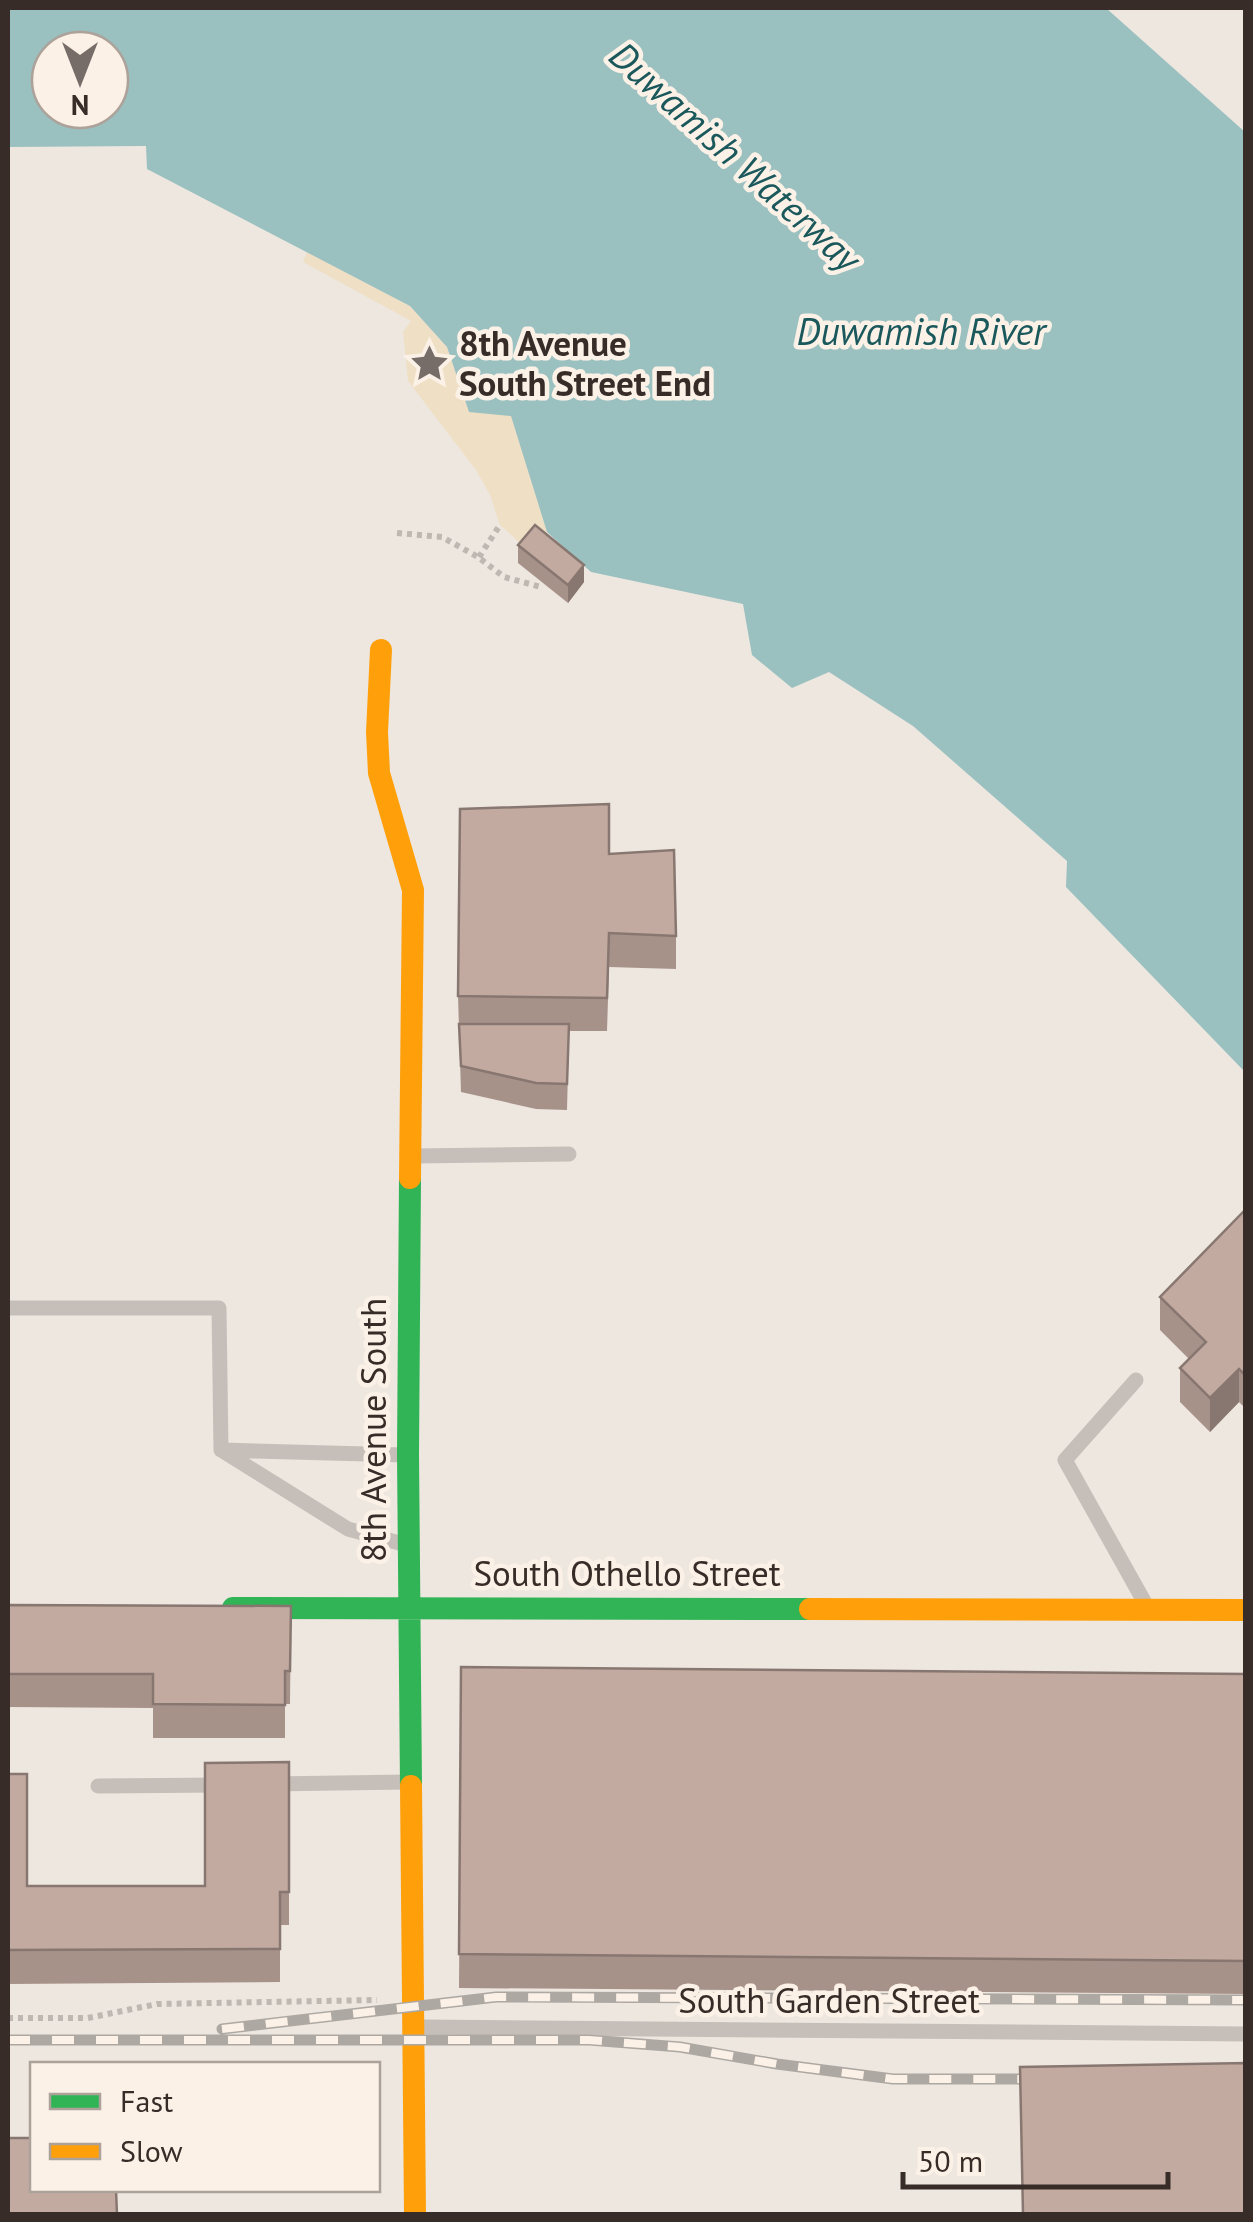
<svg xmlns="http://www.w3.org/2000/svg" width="1253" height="2222" viewBox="0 0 1253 2222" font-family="'PT Sans',sans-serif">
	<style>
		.sand { fill: #efe0c5 }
		.water { fill: #9ac0c0; fill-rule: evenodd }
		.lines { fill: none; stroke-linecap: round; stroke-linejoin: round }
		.path { stroke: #bfb7b1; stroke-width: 6; stroke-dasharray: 5 5; stroke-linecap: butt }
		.lane { stroke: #c6bfb9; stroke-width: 15 }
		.fast { stroke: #30b455; stroke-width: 22 }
		.slow { stroke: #ff9f0a; stroke-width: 22 }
		.rail-casing { stroke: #aea8a3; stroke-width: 11 }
		.rail { stroke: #fbf1e7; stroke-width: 8; stroke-dasharray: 22; stroke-linecap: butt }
		.wall { fill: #a7928a }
		.shaded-wall { fill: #887770 }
		.building { fill: #c2aaa0; stroke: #887770; stroke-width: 2.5 }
		.labels { text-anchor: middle; stroke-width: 9; stroke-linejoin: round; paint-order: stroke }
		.poi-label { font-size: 35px; font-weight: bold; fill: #372c27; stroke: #fbf1e7; text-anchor: start }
		.street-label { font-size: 35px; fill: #372c27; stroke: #fbf1e7 }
		.water-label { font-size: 38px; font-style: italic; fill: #1a585c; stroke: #fbf1e7 }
	</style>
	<rect width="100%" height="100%" fill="#ede7e0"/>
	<path class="sand" d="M307,252L410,306L447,347L469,412L511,415L547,532L531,553L500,525L490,495L476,470L408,381L403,332L411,321L303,262Z"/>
	<path class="water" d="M8,8H1106L1245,132V1072L1066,887L1067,861L913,726L829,672L792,688L752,655L743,604L591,572L547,532L511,416L469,412L447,347L410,306L147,169L146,146L8,147ZM50,50H110V110H50Z"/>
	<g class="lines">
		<path class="path" d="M397,533L442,537L478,557L504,577L541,587
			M479,557L500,525
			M8,2018H88L157,2004L377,2000"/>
		<path class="lane" d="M414,1156L569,1154
			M8,1308H219L221,1450
			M1136,1380L1065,1460L1145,1603
			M221,1450L348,1529L403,1544
			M222,1450L404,1455
			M270,1784L407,1782
			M98,1786L222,1785
			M420,2027L1246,2034"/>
		<path class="fast" d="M410,1178L408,1455L411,1786
			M233,1608L810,1609"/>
		<path class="slow" d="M381,650L377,732L379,773L413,890L410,1178
			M810,1609L1246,1610
			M411,1786L415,2214"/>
		<defs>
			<path id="rail" d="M222,2029L496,1997L1246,2000
				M8,2040H589L680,2047L777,2064L893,2079H1050"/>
		</defs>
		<use href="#rail" class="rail-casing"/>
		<use href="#rail" class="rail"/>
	</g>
	<path class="wall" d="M518,545L584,582L568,603L518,563Z
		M609,854L676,936V969L609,967L607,1031H569L567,1110L536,1109L461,1092L458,996Z
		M1246,1209V1409L1239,1402L1210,1432L1180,1402V1368L1189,1359L1160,1330V1297Z
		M8,1605L291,1606L290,1704H285V1738H153V1708L8,1707Z
		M461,1667L1246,1674V1994L459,1988Z
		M289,1762V1925H280V1982L8,1984V1774L27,1886H205Z"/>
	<path class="shaded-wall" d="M584,565V582L568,603V585Z
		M1239,1369V1402L1210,1432V1398Z"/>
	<path class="building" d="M535,525L584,565L568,585L518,545Z
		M609,804V854L674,850L676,936L609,933L607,998L458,996L460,809Z
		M459,1024H569L567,1084L536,1083L461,1066Z
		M1246,1209V1376L1239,1369L1210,1398L1180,1368L1206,1342L1160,1297Z
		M8,1605L291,1606L290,1671H285V1705L153,1704V1674H8Z
		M461,1667L1246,1674V1961L459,1954Z
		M289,1762V1892H280V1949L8,1950V1774H27V1886H205V1763Z
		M1246,2063V2214H1023L1020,2067Z
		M8,2138H32V2190H116L117,2214H8Z"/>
	<defs>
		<symbol id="sight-bare" viewBox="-9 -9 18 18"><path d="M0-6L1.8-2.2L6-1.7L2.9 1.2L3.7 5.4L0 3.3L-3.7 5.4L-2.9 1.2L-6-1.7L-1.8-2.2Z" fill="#776d68" stroke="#fbf1e7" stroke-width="2.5" paint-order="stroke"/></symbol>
	</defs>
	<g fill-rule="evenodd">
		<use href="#sight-bare" x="402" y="336" width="55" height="55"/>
	</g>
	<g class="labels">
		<g class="poi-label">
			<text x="459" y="356">8th Avenue<tspan x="459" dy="40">South Street End</tspan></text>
		</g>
		<g class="street-label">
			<text transform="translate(374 1430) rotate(-90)" y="12">8th Avenue South</text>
			<text x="627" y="1586">South Othello Street</text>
			<text x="829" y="2013">South Garden Street</text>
		</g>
		<g class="water-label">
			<text transform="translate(735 157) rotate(42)" y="13">Duwamish Waterway</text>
			<text x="921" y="345">Duwamish River</text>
		</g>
	</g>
	<rect width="1253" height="2222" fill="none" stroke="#372c27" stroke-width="20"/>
	<rect x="30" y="2062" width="350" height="130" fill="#fbf1e7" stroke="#ada29a" stroke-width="2.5"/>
	<rect x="50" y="2094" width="50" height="15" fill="#30b455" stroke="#ada29a" stroke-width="2.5"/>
	<text x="120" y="2112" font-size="30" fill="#372c27">Fast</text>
	<rect x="50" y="2144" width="50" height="15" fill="#ff9f0a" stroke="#ada29a" stroke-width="2.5"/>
	<text x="120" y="2162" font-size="30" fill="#372c27">Slow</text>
	<g transform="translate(80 80) rotate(180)"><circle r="48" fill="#fbf1e7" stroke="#ada29a" stroke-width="2.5"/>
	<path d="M0-8L18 38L0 25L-18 38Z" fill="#776d68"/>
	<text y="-15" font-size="28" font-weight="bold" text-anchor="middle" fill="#372c27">N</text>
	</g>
	<path d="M903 2172v15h265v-15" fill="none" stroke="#372c27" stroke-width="5"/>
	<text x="918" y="2172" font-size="30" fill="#372c27" stroke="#fbf1e7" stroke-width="8" paint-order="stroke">50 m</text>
</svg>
